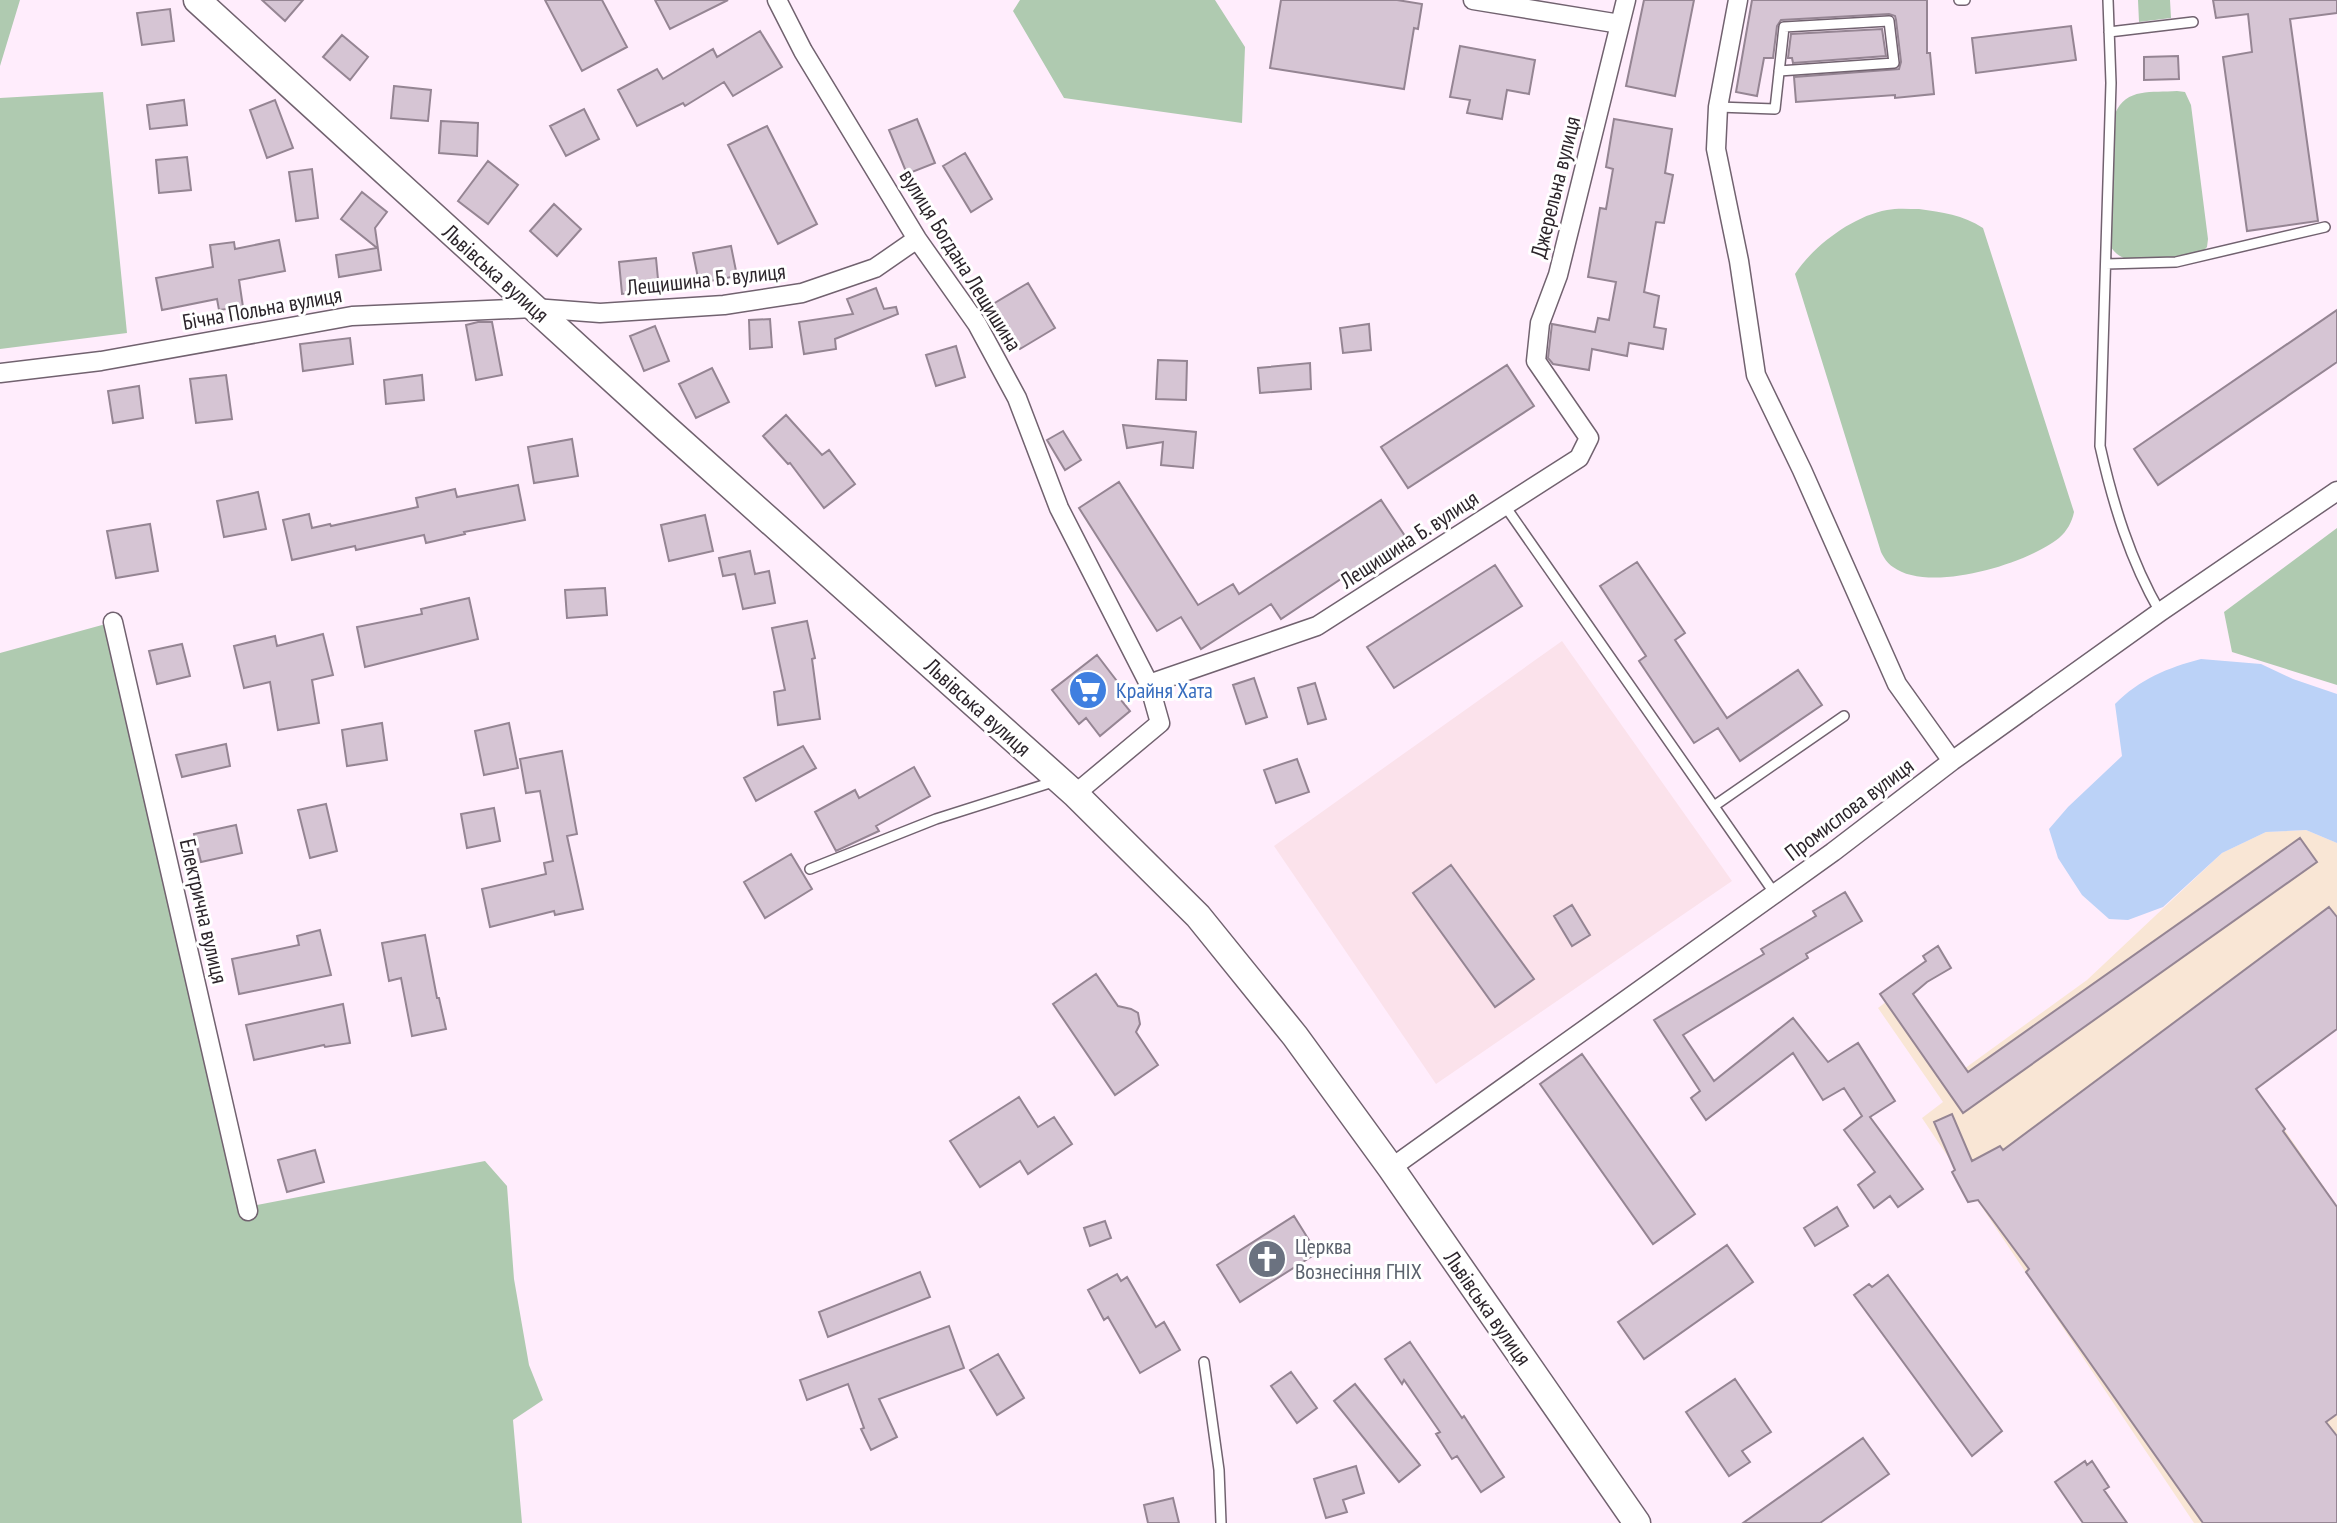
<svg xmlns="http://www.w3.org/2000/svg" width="2337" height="1523" viewBox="0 0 2337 1523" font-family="'PT Sans Narrow',sans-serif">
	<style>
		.industrial { fill: #f9e6d5 }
		.education { fill: #fbe2eb }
		.green { fill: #afcab0 }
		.water { fill: #bbd2f7 }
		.building { fill: #d6c5d4; stroke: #958593; stroke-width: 2 }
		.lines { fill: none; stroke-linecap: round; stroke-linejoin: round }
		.lane-casing { stroke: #71626f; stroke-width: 12 }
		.street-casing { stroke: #71626f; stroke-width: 21 }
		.secondary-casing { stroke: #71626f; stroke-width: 29 }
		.lane { stroke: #fff; stroke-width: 9 }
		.street { stroke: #fff; stroke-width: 18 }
		.secondary { stroke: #fff; stroke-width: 26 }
		.labels { text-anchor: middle; stroke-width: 6; stroke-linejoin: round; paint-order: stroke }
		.street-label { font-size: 22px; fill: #2c252b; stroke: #fff }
		.shop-label { font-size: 22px; fill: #366cbe; stroke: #fff; text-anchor: start }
		.worship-label { font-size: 22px; fill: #5b616d; stroke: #fff; text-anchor: start }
	</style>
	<rect width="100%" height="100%" fill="#ffedfc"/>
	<path class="industrial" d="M2306,830L2337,843V1021L2256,1088L2337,1206V1523H2194L1922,1118L1943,1102L1878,1008L1907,986L1964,1069L2087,980L2222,853L2266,832Z"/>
	<path class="education" d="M1562,641L1732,881L1436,1084L1274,846Z"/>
	<path class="green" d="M0,0H20L0,66Z
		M1020,0H1215L1245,47L1242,123L1064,98L1013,11Z
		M2138,0H2170L2171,18L2139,22Z
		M2177,91L2185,92L2191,105L2208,239L2207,247L2199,256C2174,259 2123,273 2110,245L2115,114C2126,87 2152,93 2177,91Z
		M103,92L127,333L0,349V98Z
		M1919,209C1942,212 1963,215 1983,228L2074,512C2072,522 2067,531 2059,538C2027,564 1929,594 1893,567C1887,563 1884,558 1881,552L1795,274C1813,246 1853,216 1887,210C1897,208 1908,209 1919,209Z
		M2337,528V685L2232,652L2224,612Z
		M113,622L257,1205L485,1161L507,1186L514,1279L529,1365L543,1400L513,1420L522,1523H0V653Z"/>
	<path class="water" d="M2201,659L2261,664L2293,679L2337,694V843L2306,830L2266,832L2222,853L2163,907L2128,920L2109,919L2082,895L2058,858L2049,829L2068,807L2122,756L2115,704C2140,679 2167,668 2201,659Z"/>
	<path class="building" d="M262,0H303L285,21Z
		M545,0H602L627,47L582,71Z
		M655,0H728L670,29Z
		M1281,0H1397L1422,4L1418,29L1414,28L1404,89L1270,68Z
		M1644,0H1694L1675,96L1626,86Z
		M1752,0H1927V53H1930L1934,94L1895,98V95L1796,102L1794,77L1899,69L1901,62L1896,20L1895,16L1889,14L1781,20L1777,26L1773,58H1764L1757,96L1736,92Z
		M2213,0H2337V13L2290,19L2318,221L2247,231L2223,57L2252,52L2248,14L2216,18Z
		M170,9L174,41L142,45L137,13Z
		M2071,26L2076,60L1976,73L1972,38Z
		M1882,29L1886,56L1793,63L1792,58H1788L1791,34Z
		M760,31L782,67L733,96L724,82L685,106L683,103L637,126L618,90L657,69L663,79L713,49L717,57Z
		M342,35L368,57L350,80L323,57Z
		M1460,46L1535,60L1529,94L1507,90L1502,119L1467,113L1470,100L1450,97Z
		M2178,56L2179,79L2144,80V57Z
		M394,86L431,90L428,121L391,118Z
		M184,100L187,125L150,129L147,105Z
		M275,100L293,148L267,158L250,110Z
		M584,109L599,139L566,156L550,126Z
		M917,119L935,163L907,174L889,130Z
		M1614,119L1672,129L1665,173L1673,175L1664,223L1656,222L1644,292L1659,296L1654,327L1666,329L1663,349L1629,343L1627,356L1592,349L1589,370L1553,364L1548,358L1552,324L1595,332L1598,318L1609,320L1616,282L1588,277L1600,208L1606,209L1613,169L1606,167Z
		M441,121L478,123L477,156L439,153Z
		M767,126L817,224L778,244L728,145Z
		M965,153L992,199L971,212L943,166Z
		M187,157L191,190L159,193L156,160Z
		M488,161L518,185L488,224L458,201Z
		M312,169L318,218L296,221L289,172Z
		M362,192L387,212L375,228L381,270L339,277L336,255L377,248L341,219Z
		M554,204L581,229L557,256L530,231Z
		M279,240L285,271L239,280L243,307L219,310L217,299L162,310L156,278L213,267L210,245L234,242L235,249Z
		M731,246L737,276L699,283L693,253Z
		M656,258L659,290L622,294L619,262Z
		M1028,283L1055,328L1020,349L993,304Z
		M876,288L884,309L896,307L898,314L835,339L836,349L804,354L799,322L853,314L847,299Z
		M2337,310V362L2158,485L2134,449Z
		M770,319L772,347L750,349L749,320Z
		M478,322H492L502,375L476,380L466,325Z
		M1369,324L1371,350L1343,353L1340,328Z
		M655,326L669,361L644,371L630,336Z
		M350,338L353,364L303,371L300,344Z
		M956,346L965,377L936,386L926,355Z
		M1158,360L1187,361L1186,400L1156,399Z
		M1310,363L1311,389L1260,393L1258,368Z
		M1507,365L1534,406L1408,488L1381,447Z
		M712,368L729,402L696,418L679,384Z
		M226,375L232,419L196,423L190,379Z
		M422,375L424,400L386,404L384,380Z
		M139,386L143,418L113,423L108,391Z
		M786,415L822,455L829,450L855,484L824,508L790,463L788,464L763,436Z
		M1123,425L1196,432L1193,468L1161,465L1163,442L1127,448Z
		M1063,431L1081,460L1065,470L1047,440Z
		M572,439L578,476L534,483L528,447Z
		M1119,482L1198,605L1233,584L1239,594L1381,500L1405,536L1281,619L1271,604L1201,649L1181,617L1157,631L1079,508Z
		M518,485L525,520L464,532L465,534L426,543L424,535L356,550L355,546L292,560L283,520L309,514L312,528L330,524L331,526L418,507L416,498L455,489L457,497Z
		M258,492L266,529L224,537L217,501Z
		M705,515L713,551L669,561L661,525Z
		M150,524L158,571L116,578L107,531Z
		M750,551L755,574L769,571L775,603L743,609L735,574L723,576L719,558Z
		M1637,562L1685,633L1675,640L1727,718L1798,670L1822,705L1740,761L1718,728L1694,743L1639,661L1646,656L1600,586Z
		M1495,565L1522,606L1394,688L1367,647Z
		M605,588L607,615L567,618L565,590Z
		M469,598L478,639L365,667L357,627L422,614L421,609Z
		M807,621L815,658L812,659L820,719L778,725L774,692L785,690L772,628Z
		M323,634L333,675L312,680L319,723L278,730L270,682L244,688L234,646L275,636L277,646Z
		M182,644L190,676L157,684L149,651Z
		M1097,655L1123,689L1116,694L1130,711L1100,736L1086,718L1079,724L1052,690Z
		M1254,678L1267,717L1246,724L1233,685Z
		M1315,683L1326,719L1308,724L1298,688Z
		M382,723L387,760L347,766L342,730Z
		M509,723L518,768L484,775L475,731Z
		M226,744L230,766L182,777L176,755Z
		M803,746L816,768L756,801L744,778Z
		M562,751L577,834L567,836L583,909L555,915L554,911L490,927L482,889L546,874L544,863L553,861L540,791L526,793L520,759Z
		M1297,759L1309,792L1276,803L1264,770Z
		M914,767L930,796L876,826L879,831L836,851L815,812L855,790L859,798Z
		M326,804L337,851L310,858L298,810Z
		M494,808L500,841L467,848L461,814Z
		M236,825L242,853L201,862L194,834Z
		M2300,838L2317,862L1963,1113L1880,994L1926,961L1923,956L1938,946L1951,968L1927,982L1913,994L1968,1072Z
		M791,854L812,889L765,918L744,882Z
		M1451,865L1534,979L1495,1007L1413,893Z
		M1845,892L1862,921L1806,954L1808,958L1683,1035L1714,1081L1793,1018L1828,1062L1858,1043L1895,1101L1870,1117L1923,1189L1898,1207L1890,1196L1874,1208L1858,1185L1875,1172L1844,1130L1862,1116L1844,1088L1823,1100L1793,1053L1706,1120L1691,1098L1700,1091L1654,1020L1764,954L1761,949L1816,916L1813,911Z
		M1572,905L1590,935L1572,946L1554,916Z
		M2329,907L2337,917V1029L2256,1089L2285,1129L2283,1131L2337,1207V1414L2326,1422L2337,1436V1523H2203L2026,1272L2029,1269L1978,1200L1968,1202L1952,1172L1955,1170L1934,1122L1952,1114L1972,1161L2000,1146L2003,1150Z
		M320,930L331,975L239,994L232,959L299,945L297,936Z
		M425,935L437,998H439L446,1029L412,1036L401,978L389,981L382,943Z
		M1096,974L1118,1006L1131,1009L1138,1013L1140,1024L1136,1032L1158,1065L1115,1095L1053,1004Z
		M343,1004L350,1043L325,1047L324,1045L254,1060L246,1025Z
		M1582,1054L1695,1214L1653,1244L1540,1084Z
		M1019,1097L1038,1127L1054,1117L1072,1144L1028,1174L1020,1161L980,1187L950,1141Z
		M315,1150L324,1182L287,1192L278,1160Z
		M1837,1207L1848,1226L1815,1246L1804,1228Z
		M1294,1216L1317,1253L1240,1302L1217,1265Z
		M1105,1221L1111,1238L1090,1246L1084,1228Z
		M1727,1245L1753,1282L1644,1359L1618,1322Z
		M920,1272L930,1297L828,1337L819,1312Z
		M1117,1274L1121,1281L1127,1277L1156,1327L1164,1322L1180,1350L1140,1373L1108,1317L1104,1320L1088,1290Z
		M1888,1275L2002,1431L1972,1456L1854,1295L1869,1284L1872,1287Z
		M949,1326L964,1368L879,1399L897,1437L871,1450L861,1429L864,1428L848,1384L807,1400L800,1380Z
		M1410,1342L1462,1418L1464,1416L1504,1477L1481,1492L1457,1456L1452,1459L1436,1434L1440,1432L1404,1380L1402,1384L1385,1359Z
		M998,1354L1024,1398L997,1415L970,1370Z
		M1291,1372L1317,1408L1297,1423L1271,1386Z
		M1735,1379L1771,1432L1742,1451L1750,1462L1729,1476L1686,1412Z
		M1355,1384L1420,1465L1399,1482L1334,1401Z
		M1863,1438L1889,1474L1820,1523H1743Z
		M2085,1461L2087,1465L2092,1461L2109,1487L2104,1490L2127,1523H2083L2055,1482Z
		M1356,1466L1364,1493L1343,1500L1347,1512L1326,1518L1314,1479Z
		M1173,1498L1179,1523H1148L1144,1505Z"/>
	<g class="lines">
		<defs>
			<path id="lane" d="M1959,0H1965
				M2108,0L2111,83L2100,446C2113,504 2130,560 2160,612
				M2109,32L2193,22
				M1718,107L1775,109L1784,27L1889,21L1894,63L1779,71
				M2106,264L2176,262L2325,227
				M1505,506L1775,894
				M1714,806L1844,716
				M810,869L936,819L1056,781
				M1204,1362L1219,1470L1221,1523"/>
			<path id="street" d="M777,0L803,51L917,239L977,324L1017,398L1059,508L1149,684L1160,723L1075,794
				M1473,0L1620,24
				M1738,0L1718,107L1716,149L1739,261L1756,375L1802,470L1897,684L1952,761
				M0,373L101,361L352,316L534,308L600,313L724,305L802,293L875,268L917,239
				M113,622L248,1211
				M1149,684L1317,626L1579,458L1589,438L1536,361L1540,323L1558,275L1626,0
				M1391,1168L1833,852L1952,761L2160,612L2337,491"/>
			<path id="secondary" d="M197,0L666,428L1075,794L1198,916L1295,1036L1391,1168L1637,1523"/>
		</defs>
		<use href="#lane" class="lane-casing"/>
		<use href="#street" class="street-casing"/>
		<use href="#secondary" class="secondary-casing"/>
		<use href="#lane" class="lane"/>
		<use href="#street" class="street"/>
		<use href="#secondary" class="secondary"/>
	</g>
	<defs>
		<symbol id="supermarket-disc" viewBox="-11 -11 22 22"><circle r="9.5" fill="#3f7fe0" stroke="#fff"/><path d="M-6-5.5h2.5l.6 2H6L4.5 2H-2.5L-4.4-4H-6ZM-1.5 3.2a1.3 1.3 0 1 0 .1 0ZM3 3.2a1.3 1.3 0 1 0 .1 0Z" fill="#fff"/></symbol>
		<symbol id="church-disc" viewBox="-11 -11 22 22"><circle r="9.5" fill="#6b7280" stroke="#fff"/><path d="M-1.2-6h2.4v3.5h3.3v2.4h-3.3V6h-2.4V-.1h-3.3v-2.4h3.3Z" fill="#fff"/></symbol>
	</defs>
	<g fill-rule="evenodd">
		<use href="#supermarket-disc" x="1066" y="668" width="44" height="44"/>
		<use href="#church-disc" x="1245" y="1237" width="44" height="44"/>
	</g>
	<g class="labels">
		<g class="street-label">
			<text transform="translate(1555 187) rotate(-76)" y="8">Джерельна вулиця</text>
			<text transform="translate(961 260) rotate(58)" y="8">вулиця Богдана Лещишина</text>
			<text transform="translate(496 273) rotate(42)" y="8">Львівська вулиця</text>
			<text transform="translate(706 279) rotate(-6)" y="8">Лещишина Б. вулиця</text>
			<text transform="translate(262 308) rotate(-10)" y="8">Бічна Польна вулиця</text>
			<text transform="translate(1409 539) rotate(-33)" y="8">Лещишина Б. вулиця</text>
			<text transform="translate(978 707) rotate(42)" y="8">Львівська вулиця</text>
			<text transform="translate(1849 809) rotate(-37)" y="8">Промислова вулиця</text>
			<text transform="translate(204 911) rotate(77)" y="8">Електрична вулиця</text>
			<text transform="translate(1488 1308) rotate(55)" y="8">Львівська вулиця</text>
		</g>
		<g class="shop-label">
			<text x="1116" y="698">Крайня Хата</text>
		</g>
		<g class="worship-label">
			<text x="1295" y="1254">Церква<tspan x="1295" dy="25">Вознесіння ГНІХ</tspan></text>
		</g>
	</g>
</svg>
